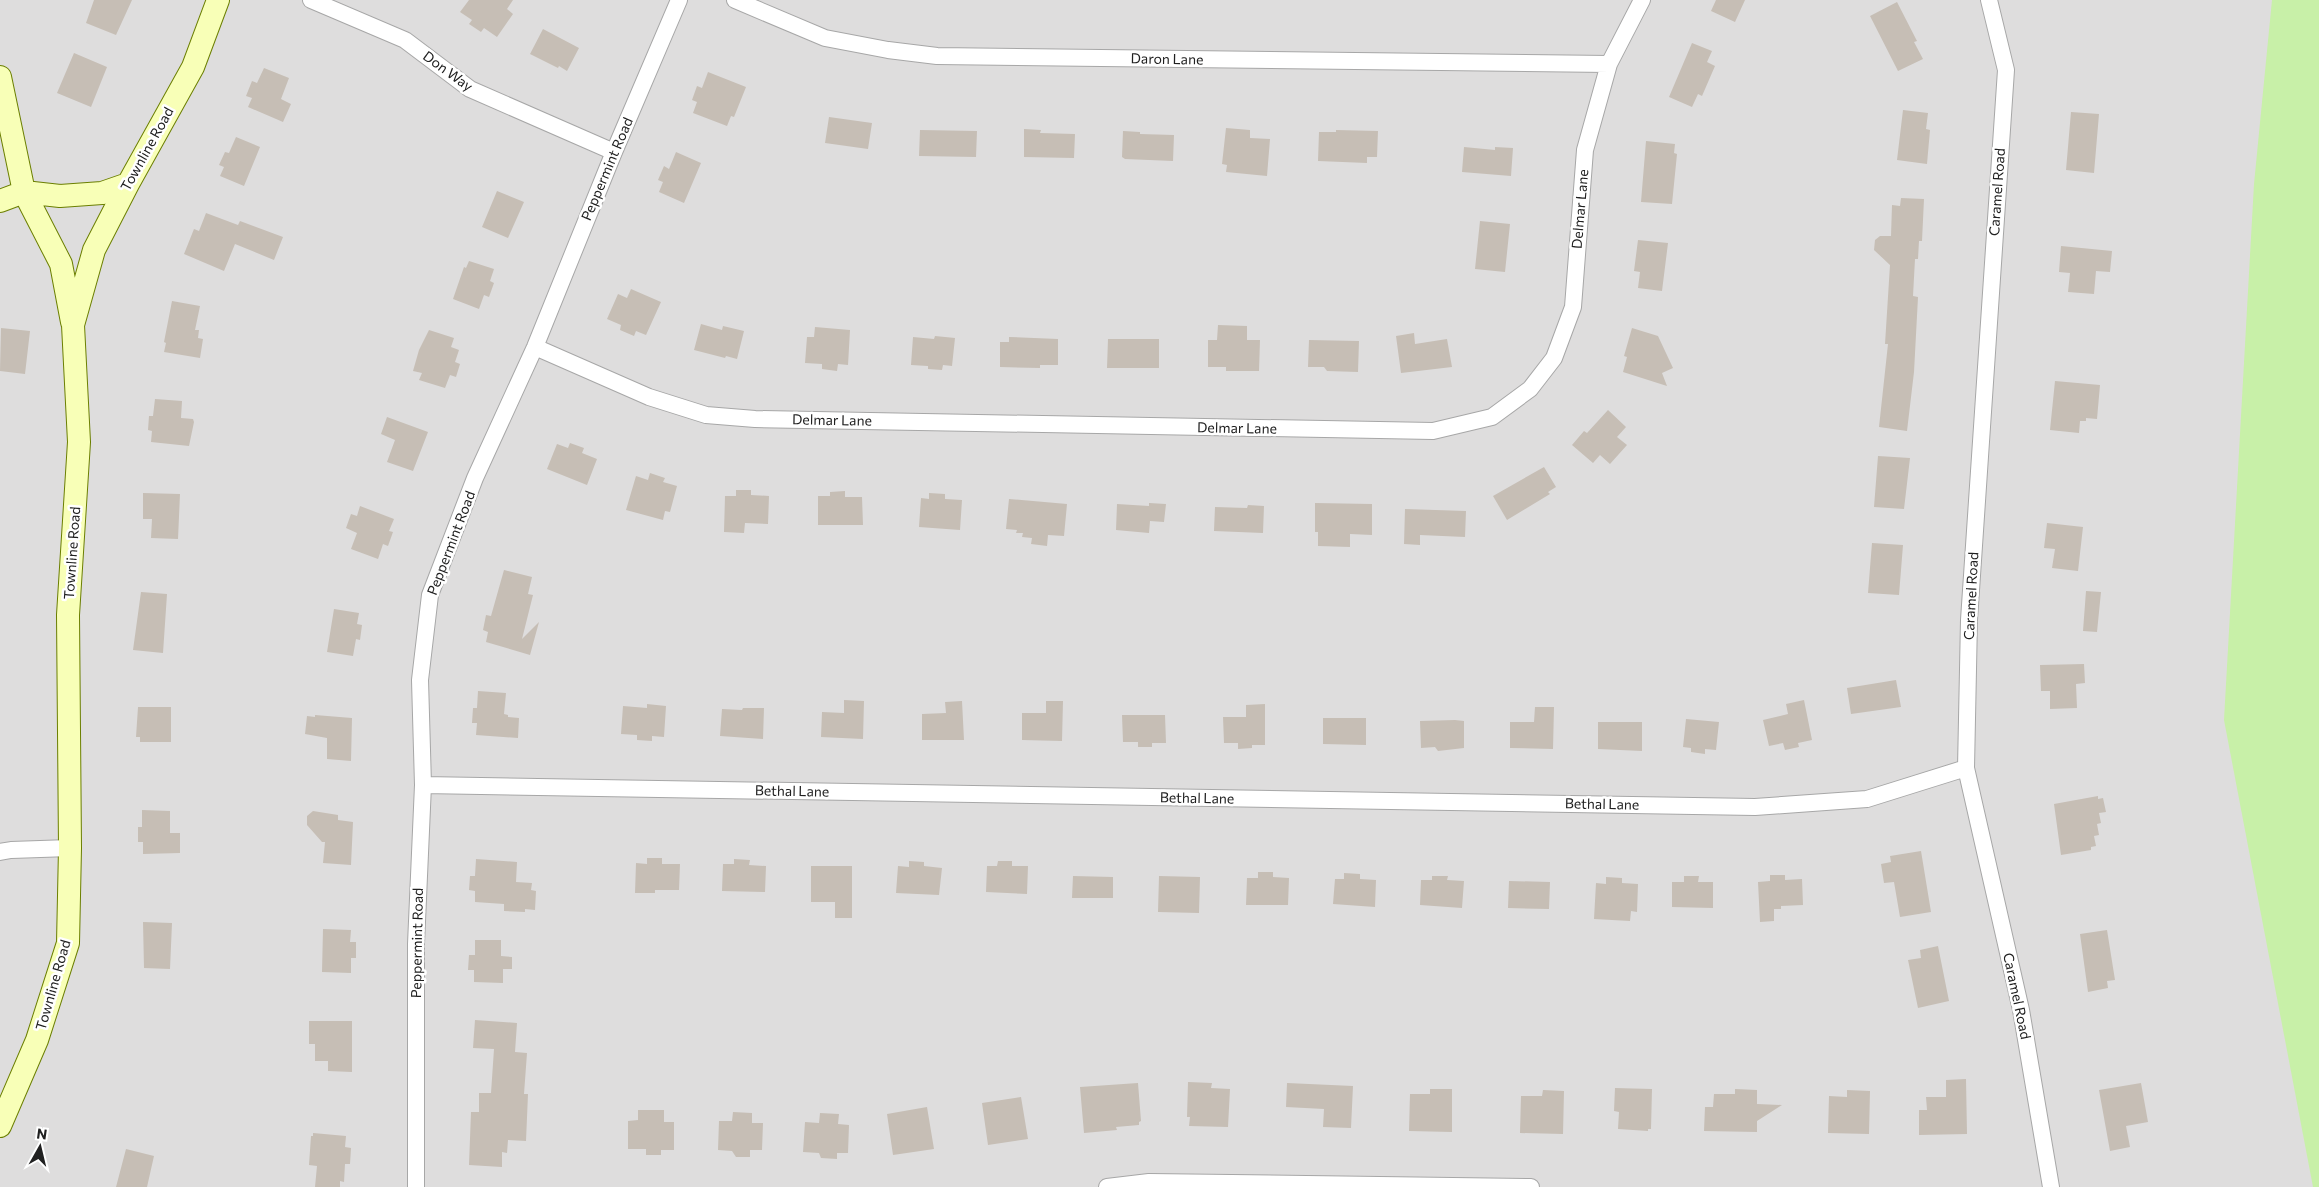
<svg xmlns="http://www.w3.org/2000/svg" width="2319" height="1187" viewBox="0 0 2319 1187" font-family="Commissioner,sans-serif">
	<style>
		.residential { fill: #dedddd }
		.grass { fill: #c8f0a8 }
		.building { fill: #c6beb5 }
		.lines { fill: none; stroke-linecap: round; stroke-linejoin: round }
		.street-casing { stroke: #a7a7a7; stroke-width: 18 }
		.secondary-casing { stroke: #6b7f00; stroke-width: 24 }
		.street { stroke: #fff; stroke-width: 16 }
		.secondary { stroke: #f8ffb7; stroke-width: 22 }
		.labels { text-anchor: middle; stroke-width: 5; stroke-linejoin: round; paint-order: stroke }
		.street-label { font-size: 14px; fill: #202020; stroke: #fff }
	</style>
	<rect width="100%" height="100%" fill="#f2eee6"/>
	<path class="residential" d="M0,0H2316L2319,1187H0Z"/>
	<path class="grass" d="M2272,0H2319V1187H2313L2224,720L2254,184Z"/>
	<path class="building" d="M94,0H132L116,35L86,23Z
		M469,0H513L507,9L513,14L497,37L484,28L481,32L469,24L472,20L460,12Z
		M1716,0H1745L1735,22L1711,11Z
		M1897,2L1917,41L1914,42L1923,59L1898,71L1870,16Z
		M543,29L579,48L567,71L559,66L558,68L530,54Z
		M1692,43L1712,51L1707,62L1715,66L1702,96L1698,94L1692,107L1669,97Z
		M74,53L107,67L91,107L57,93Z
		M264,68L289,78L281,99L291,104L283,122L248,107L252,98L246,96L252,81L257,83Z
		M708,72L746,87L734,117L731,116L727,126L693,113L697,102L692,100L697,86L702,88Z
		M1903,110L1928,113L1926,129L1930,130L1927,164L1897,160Z
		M2071,112L2099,114L2094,173L2066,170Z
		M829,117L872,123L868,149L825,143Z
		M1226,128L1250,130V138L1270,139L1267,176L1226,172L1227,165L1222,164Z
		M1024,129L1041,130L1040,133L1075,134L1074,158L1024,157Z
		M920,130L977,131L976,157L919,156Z
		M1336,130L1378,131L1377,157H1367V163L1318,161L1319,132H1336Z
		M1123,131L1140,132V134L1174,135L1173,161L1125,159L1122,157Z
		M236,137L260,147L244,186L220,176L224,167L219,165L225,152L229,153Z
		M1646,141L1675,144L1674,153L1677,154L1672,204L1641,202Z
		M1464,147L1495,150V147L1513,148L1511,176L1462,172Z
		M676,152L701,163L684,203L659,192L663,182L658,180L664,166L669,169Z
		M497,191L524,202L508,238L482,227Z
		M1901,198L1924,199L1922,241H1919L1918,259H1915L1913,296L1918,297L1914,372L1907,431L1879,427L1888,344H1885L1890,265L1874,250L1875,240L1880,236H1891L1892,205L1900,206Z
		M206,213L238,225L240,221L283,237L274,260L235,244L224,271L184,254L194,229L199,231Z
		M1480,221L1510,224L1505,272L1475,269Z
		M1638,240L1668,243L1662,291L1638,288L1640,272L1634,271Z
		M2061,246L2112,251L2110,272L2096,271L2094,294L2068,292L2070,273L2059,272Z
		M469,261L494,269L490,281L494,283L489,297L484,295L479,309L453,299L464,267L466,268Z
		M631,289L661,302L646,335L636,331L634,336L620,330L621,325L607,319L618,294L627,298Z
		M172,301L200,306L195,330H199L198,338L203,339L200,358L164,352L166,343L164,342Z
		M701,324L722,330L723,326L744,331L737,359L726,356L725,358L694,350Z
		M1218,325L1247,326V340H1260L1259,371H1226V367H1208V340H1217Z
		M815,327L850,330L848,365L838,364L837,371L822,369V364L805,363L807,337H814Z
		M1,328L30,331L25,374L0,371Z
		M1632,328L1658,336L1673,368L1662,373L1667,386L1623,372L1627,357L1624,356Z
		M429,330L454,338L451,347L459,350L455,362L460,364L456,377L450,375L445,388L419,380L422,373L413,371L419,350Z
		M1414,333L1415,344L1447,339L1452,367L1401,373L1396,336Z
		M935,336L955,338L952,366L943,365L942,370L928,369V366L911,365L913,337L934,339Z
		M1009,337L1058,339V365H1040V368L1000,367V342H1009Z
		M1108,339H1159V368H1107Z
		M1309,340L1359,341L1358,372L1327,371L1324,367H1308Z
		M2055,381L2100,385L2097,419L2086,418V421H2080L2079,433L2050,430Z
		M155,399L182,401L181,418L193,419L194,422L189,446L151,442L152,431L148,430L149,416H153Z
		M1608,410L1626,427L1617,437L1627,445L1610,464L1600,455L1593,463L1572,445L1584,431L1587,433Z
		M387,417L428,432L413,471L387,462L395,440L381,434Z
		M570,443L584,448L582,453L597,459L587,485L547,469L557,444L568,448Z
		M1878,456L1910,458L1904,509L1874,507Z
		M1544,467L1556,487L1548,492L1550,494L1507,520L1493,496Z
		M650,473L665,478L663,482L677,486L670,512L665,511L663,520L626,510L636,476L648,480Z
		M736,490H751V495L769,496L768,524L745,523L744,533L724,532L725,496H736Z
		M845,491V497H862L863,525H818V496H830V492Z
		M143,493L180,494L178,539L151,538L152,519H143Z
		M929,493L945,494V499L962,500L960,530L919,527L921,498L929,499Z
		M1009,499L1067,504L1064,536L1048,535L1047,546L1031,544L1032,538L1022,537L1023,533H1016L1017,530L1006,529Z
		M1149,503L1166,504L1164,522L1150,521L1149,533L1116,530L1117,504L1149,506Z
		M1315,503L1372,504V535L1350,534V547L1318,546V532H1315Z
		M1248,505L1264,506L1263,533L1214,531L1215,507L1247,508Z
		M360,506L394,519L389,531L393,532L388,546L383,544L378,559L351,549L357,533L346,528L351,514L357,516Z
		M1405,509L1466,511L1465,537L1420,535V545L1404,544Z
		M2047,523L2083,527L2078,571L2052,568L2055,549L2044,548Z
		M1872,543L1903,545L1899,595L1868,593Z
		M504,570L532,577L528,594L533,595L522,639L539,622L530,655L486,642L488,632L483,630L486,615L491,616Z
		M2086,591L2101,592L2097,632L2083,631Z
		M141,592L167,594L163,653L133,650Z
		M334,609L359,613L357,624L362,625L360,640L356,639L353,656L327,652Z
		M2084,664L2085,683L2076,684L2077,708L2050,709V691H2041L2040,665Z
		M1896,680L1901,707L1851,714L1847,688Z
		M478,691L506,693L504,714L508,715V717L519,718L518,738L476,735L477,723H472L473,708H477Z
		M844,700L864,701L863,739L821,737L822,712L844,713Z
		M1804,700L1812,740L1798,743L1799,747L1785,750L1783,743L1769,746L1763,720L1788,714L1786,704Z
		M962,701L964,740H922V714L946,713L945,702Z
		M1046,701H1063L1062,741L1022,740V713H1046Z
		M647,704L666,706L664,737L652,736V741L637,740V735L621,734L623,706L647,708Z
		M1265,704V745H1252V748L1238,749V743H1224L1223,717H1246V705Z
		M138,707H171V742H140V737H136Z
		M1535,707H1554L1553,749L1510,748V722H1534Z
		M743,708H764L763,739L720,736L722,709L742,710Z
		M315,715L352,718L351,761L327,759V738L305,734L307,716L315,717Z
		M1122,715H1165L1166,743H1152V747H1138V742H1123Z
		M1323,718H1366V745L1323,744Z
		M1686,719L1719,722L1716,750L1705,749V754L1691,752V748L1683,747Z
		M1455,720L1464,721V748L1438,751L1435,747L1421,748L1420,721Z
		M1598,722H1642V751L1598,749Z
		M2098,796V799L2103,798L2106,812L2099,813L2101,823L2097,824L2099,835L2094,836L2096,846L2091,847V850L2061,855L2054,804Z
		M142,810L170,811V833H180V853L143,854V842H138V827H142Z
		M313,811L338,815V820L353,822L351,865L323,863L325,842H322L307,825V816Z
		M1921,851L1931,912L1900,917L1894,882L1884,883L1881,864L1891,862L1890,856Z
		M647,858H662V864H680L679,890H655V893H635L636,863L647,864Z
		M476,859L517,862L516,882L532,883L531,890L536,891L535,910L525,909V912L504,911V904L475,902V891L469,890L470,876H475Z
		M734,859L750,860L749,865L766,866L765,892L722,891L723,864H734Z
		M909,861L924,862V866L942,868L939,895L896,893L898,866L909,867Z
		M998,861H1012V866H1028L1027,894L986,892L987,866H997Z
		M811,866H852V918H835V902H811Z
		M1258,872H1273V877L1289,878L1288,905H1246L1247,878H1258Z
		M1344,873L1360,874V879L1376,880L1375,907L1333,904L1335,879H1344Z
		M1770,875H1785V880L1802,879L1803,905L1781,906V909H1774V921L1760,922L1758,882L1770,881Z
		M1073,876L1113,877V898H1072Z
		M1159,876L1200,877L1199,913L1158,912Z
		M1432,876H1448L1447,880L1464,881L1462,908L1420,905L1421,880H1432Z
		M1684,876H1699L1698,882H1713V908L1672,907V882H1684Z
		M1606,877L1622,878V883L1638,884L1637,912L1631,911L1630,921L1594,919L1596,883L1606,884Z
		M1509,881L1550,882L1549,909L1508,908Z
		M143,922L172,923L170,969L144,968Z
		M323,929L351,930L350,942H356V958H351V973L322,972Z
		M2107,930L2115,980L2107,981L2108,988L2088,992L2080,934Z
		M475,940H501V956L512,957V969H503V983L474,982V970H468L469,955H475Z
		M1938,946L1949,1001L1918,1008L1908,960L1921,958L1920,950Z
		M475,1020L517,1023L515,1052L527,1053L524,1094H528L526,1141L508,1140L507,1153L502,1152V1167L469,1165L471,1112H479V1093H491L494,1049L473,1048Z
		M309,1021H352V1072L328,1071V1061H315V1044H309Z
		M1966,1079L1967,1134L1919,1135V1110H1927L1926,1097H1946V1080Z
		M1188,1082L1212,1083L1211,1088L1230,1089L1228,1127L1189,1126L1190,1117H1187Z
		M1138,1083L1141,1121L1139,1122V1125L1116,1127L1117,1130L1084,1133L1080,1087Z
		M1287,1083L1353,1086L1351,1128L1323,1127L1324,1109L1286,1107Z
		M2141,1083L2148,1122L2126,1126L2130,1147L2110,1151L2099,1090Z
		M1615,1088L1652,1089L1651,1129H1648V1131L1618,1129L1619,1112L1614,1111Z
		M1430,1089H1452V1132L1409,1131L1410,1094H1430Z
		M1735,1089L1757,1090V1104L1782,1105L1757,1121V1132L1704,1131L1705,1107H1713L1714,1094H1735Z
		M1543,1090L1564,1091L1563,1134L1520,1133L1521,1096H1542Z
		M1847,1090L1870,1091L1869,1134L1828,1133L1829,1096L1847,1097Z
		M1021,1097L1028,1139L988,1145L982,1103Z
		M927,1107L934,1149L893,1155L887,1114Z
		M638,1110H664V1122H674V1150H661V1155H646V1149H628V1121L638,1120Z
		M733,1112L752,1113V1123H763L762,1150H750V1157H736L732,1151L718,1150L719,1121H732Z
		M820,1113L839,1114L838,1124L849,1125L848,1153H837V1159L821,1158L819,1153L803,1152L805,1122L819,1123Z
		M313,1133L346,1136L345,1147L351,1148L350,1164H345L344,1182L340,1181V1187H315L317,1166L309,1165L311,1136H313Z
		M126,1149L154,1156L147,1187H116Z"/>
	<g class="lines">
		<defs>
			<path id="street" d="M311,0L405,40L470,89L614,152
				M735,0L825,38L888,50L937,56L1609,64
				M1989,0L2006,70L1969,620L1966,768L2021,1010L2051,1187
				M535,347L649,397L706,415L755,419L1433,431L1492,417L1530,389L1554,358L1573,307L1585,150L1609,64L1642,0
				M423,785L1755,807L1867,799L1966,768
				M0,852L11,850L70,848
				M416,1187V944L423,785L420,680L430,595L475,478L535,347L614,152L679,0
				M1107,1187L1149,1182L1531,1187"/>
			<path id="secondary" d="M0,77L24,192L61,264L72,322
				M0,201L24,192L60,196L102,193L128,184
				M0,1126L37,1040L68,943L70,848L68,615L79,442L73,325L94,250L128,184L193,67L218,0"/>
		</defs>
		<use href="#street" class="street-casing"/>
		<use href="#secondary" class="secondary-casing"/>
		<use href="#street" class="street"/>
		<use href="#secondary" class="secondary"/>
	</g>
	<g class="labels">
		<g class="street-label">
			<text transform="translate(1167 59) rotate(1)" y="5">Daron Lane</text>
			<text transform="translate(448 71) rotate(36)" y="5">Don Way</text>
			<text transform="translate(147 149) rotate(-61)" y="5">Townline Road</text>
			<text transform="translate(607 169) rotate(-67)" y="5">Peppermint Road</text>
			<text transform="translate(1997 192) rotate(-86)" y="5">Caramel Road</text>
			<text transform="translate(1580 209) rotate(-85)" y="5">Delmar Lane</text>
			<text transform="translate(832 420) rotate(1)" y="5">Delmar Lane</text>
			<text transform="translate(1237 428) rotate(1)" y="5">Delmar Lane</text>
			<text transform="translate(451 543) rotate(-69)" y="5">Peppermint Road</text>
			<text transform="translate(72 553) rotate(-86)" y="5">Townline Road</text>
			<text transform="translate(1971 596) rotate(-87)" y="5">Caramel Road</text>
			<text transform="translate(792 791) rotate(1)" y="5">Bethal Lane</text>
			<text transform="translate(1197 798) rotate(1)" y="5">Bethal Lane</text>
			<text transform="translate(1602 804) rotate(1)" y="5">Bethal Lane</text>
			<text transform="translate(417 943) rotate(-89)" y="5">Peppermint Road</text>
			<text transform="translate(53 985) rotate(-74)" y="5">Townline Road</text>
			<text transform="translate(2017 996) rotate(78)" y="5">Caramel Road</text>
		</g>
	</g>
	<g transform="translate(40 1147) rotate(8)" stroke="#ffffff" stroke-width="4" paint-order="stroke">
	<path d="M0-4L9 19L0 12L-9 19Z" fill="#202020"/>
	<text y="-8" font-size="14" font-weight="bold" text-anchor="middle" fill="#202020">N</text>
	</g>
</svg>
